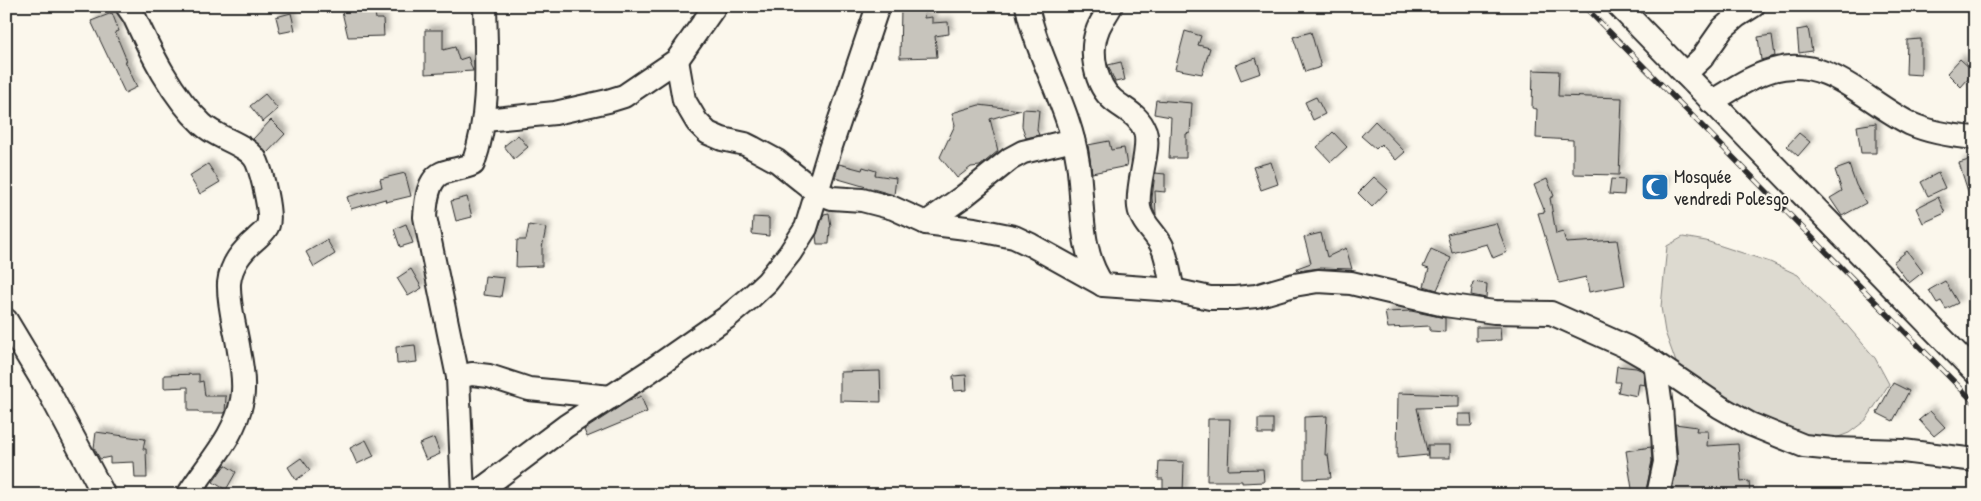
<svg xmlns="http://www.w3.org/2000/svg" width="1981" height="501" font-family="'Patrick Hand',sans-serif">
	<defs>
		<filter id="shadow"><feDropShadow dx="4.5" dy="-4.5" stdDeviation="2.5" flood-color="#0004"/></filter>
	</defs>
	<rect width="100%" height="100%" fill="#fbf7ec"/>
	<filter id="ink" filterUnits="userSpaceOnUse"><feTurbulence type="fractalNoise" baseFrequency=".02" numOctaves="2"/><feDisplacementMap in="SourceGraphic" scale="10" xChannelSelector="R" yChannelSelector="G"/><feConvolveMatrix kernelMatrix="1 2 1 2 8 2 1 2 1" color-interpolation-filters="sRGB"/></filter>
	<g filter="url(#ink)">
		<path fill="#dddad0" stroke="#84827e" d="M1683 237 1706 241 1770 262 1798 275 1818 298 1845 323 1875 358 1889 384 1866 420 1849 433 1833 439 1809 435 1720 399 1677 365 1665 332 1661 307 1667 246Z"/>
		<g fill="#c7c4bc" stroke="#2b2b2b" filter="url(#shadow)">
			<path d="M374 7 376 19H383L384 36 348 37 342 12Z"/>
			<path d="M901 7 925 8 924 18 932 17V23L948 22 949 34 935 36 937 57 900 58Z"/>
			<path d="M112 13 119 31 115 32 127 61H125L137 87 125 93 91 21Z"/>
			<path d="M291 13 295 30 280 33 276 17Z"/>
			<path d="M1808 28 1812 51 1799 53 1797 30Z"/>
			<path d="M425 30H443V50L455 47 459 60 468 57 473 71 425 74Z"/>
			<path d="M1185 31 1201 36 1198 45 1210 48 1202 74 1175 69Z"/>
			<path d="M1311 32 1321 67 1305 72 1293 37Z"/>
			<path d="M1772 35 1775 56 1761 60 1758 37Z"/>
			<path d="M1921 39V75L1906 74 1907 40Z"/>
			<path d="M1256 58 1261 73 1241 80 1235 65Z"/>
			<path d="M1960 59 1974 72 1961 87 1947 73Z"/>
			<path d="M1121 62 1125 80 1115 82 1108 65Z"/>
			<path d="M1533 70 1559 71 1558 96 1622 98 1619 175 1573 174V140L1536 138 1537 109 1532 108Z"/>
			<path d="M265 94 278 109 263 122 250 106Z"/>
			<path d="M1316 97 1325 114 1313 120 1305 102Z"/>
			<path d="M1156 100 1192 103 1190 133 1186 134V158H1169L1171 117 1154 114Z"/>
			<path d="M979 105 1021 110 990 119 998 151 980 166 971 167 957 178 940 157 955 125 952 113Z"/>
			<path d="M1023 109 1039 110 1037 130 1039 135 1026 138 1022 126Z"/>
			<path d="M271 120 285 134 267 153 253 139Z"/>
			<path d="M1375 121 1405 152 1396 160 1381 144 1376 149 1361 136Z"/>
			<path d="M1876 123V153H1861L1857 126Z"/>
			<path d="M1333 132 1347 147 1331 162 1317 147Z"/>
			<path d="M1799 133 1810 142 1798 156 1787 146Z"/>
			<path d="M518 135 528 147 514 159 504 146Z"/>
			<path d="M1109 141 1111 150 1124 148 1127 166 1092 173 1088 145Z"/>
			<path d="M1975 158V204H1972L1959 163Z"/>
			<path d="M1271 162 1278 184 1261 190 1253 167Z"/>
			<path d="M208 164 220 182 200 194 189 176Z"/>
			<path d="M839 164 862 170 863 167 876 171 875 175 896 178 894 195 835 178Z"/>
			<path d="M1849 165 1856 185 1866 203 1842 216 1830 198 1842 191 1835 170Z"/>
			<path d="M405 173 411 196 386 202 385 199 351 209 347 197 382 187 380 179Z"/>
			<path d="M1155 173 1165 174V192L1155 191 1156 215 1153 209 1152 198Z"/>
			<path d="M1938 173 1945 188 1928 196 1921 182Z"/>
			<path d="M1374 177 1388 190 1372 207 1358 193Z"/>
			<path d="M1547 179 1554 196 1550 198 1556 234 1563 232 1566 243 1617 240 1625 285 1589 292 1586 277 1559 283 1538 213 1545 212 1534 185Z"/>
			<path d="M1611 179 1625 180 1624 195 1609 194Z"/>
			<path d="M1648 179 1665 181 1663 195 1646 193Z"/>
			<path d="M467 197 472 217 456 221 451 201Z"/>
			<path d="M1938 197 1945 213 1923 223 1916 208Z"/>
			<path d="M829 213 831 227H830L829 244H817L816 236 824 214Z"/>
			<path d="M753 217 769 218V236L752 234Z"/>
			<path d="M1496 223 1507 252 1493 258 1487 244 1452 253 1447 234Z"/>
			<path d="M406 224 413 243 400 247 394 229Z"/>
			<path d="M529 225 546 228 542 248V266L516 267 517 240H526Z"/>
			<path d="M1321 233 1327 257 1346 248 1352 269 1319 268 1298 271 1297 268 1311 263 1304 237Z"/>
			<path d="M327 240 335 254 314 267 306 252Z"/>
			<path d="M1431 249 1451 258 1437 290 1424 286 1429 269 1423 267Z"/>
			<path d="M1907 251 1923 272 1909 283 1893 262Z"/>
			<path d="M411 269 422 288 408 296 397 278Z"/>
			<path d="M485 276 504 278 501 297 483 295Z"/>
			<path d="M1945 281 1958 303 1946 309 1941 301 1937 303 1929 290Z"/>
			<path d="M1473 282 1487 284 1486 298 1471 295Z"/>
			<path d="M1411 311 1445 318V332L1430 331V326L1388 328 1385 312Z"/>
			<path d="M1476 327H1500L1501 340 1476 341Z"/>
			<path d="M415 345 417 362 397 364 396 347Z"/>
			<path d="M1617 366 1636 368 1643 371 1645 385 1639 384 1637 396 1618 392 1620 382H1615Z"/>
			<path d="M880 371 881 402 840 401V372Z"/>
			<path d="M199 374V382L203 381 205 396H226L225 413H199L198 411H188V387L164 388V375Z"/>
			<path d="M966 375 967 390 954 391 953 376Z"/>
			<path d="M1893 383 1909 391 1893 421 1877 413Z"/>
			<path d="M1398 393 1459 395V407L1417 408 1428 455 1397 458Z"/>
			<path d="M641 396 647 412 587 437 584 430 627 402Z"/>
			<path d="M1930 411 1945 427 1934 436 1919 420Z"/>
			<path d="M1458 414H1471L1472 426H1458Z"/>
			<path d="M1327 416 1325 455H1328L1331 478 1304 479V417Z"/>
			<path d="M1208 419H1230L1228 470 1263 469 1264 482 1242 483V481H1207Z"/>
			<rect x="1258" y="419" width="15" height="15"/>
			<path d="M1675 424 1697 427 1696 431H1708L1707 446 1738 444 1741 482 1749 481 1750 495H1671L1678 461Z"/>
			<path d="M96 432 145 439 143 449H146L147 478H135L134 462 110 463V457L100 459 94 448Z"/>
			<path d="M434 438 440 454 426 460 419 444Z"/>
			<path d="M366 440 374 456 357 464 350 448Z"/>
			<rect x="1428" y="445" width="22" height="13"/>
			<path d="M1651 447 1652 461 1645 495H1633L1626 451Z"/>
			<path d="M301 458 310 470 296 480 288 467Z"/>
			<path d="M1159 461 1184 462 1183 493 1163 492V479H1158Z"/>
			<path d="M225 465 236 472 226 490 213 482Z"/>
		</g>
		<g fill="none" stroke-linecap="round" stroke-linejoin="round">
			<defs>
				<g id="minor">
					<path d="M127 6 134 16C151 53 172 96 202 124 217 139 249 144 257 162 262 174 272 214 268 225 266 231 260 235 256 239 242 251 231 264 229 283 228 306 236 329 239 351 242 366 245 385 242 400 235 437 207 464 188 495"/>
					<path d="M1027 6C1038 60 1070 108 1078 163 1084 203 1078 250 1103 285"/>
					<path d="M1111 6C1107 14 1101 21 1098 29 1089 51 1095 85 1113 100 1125 110 1139 115 1145 131 1151 150 1136 183 1139 207 1141 223 1155 232 1162 246 1168 259 1169 275 1173 290"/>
					<path d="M1619 6 1975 372"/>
					<path d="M677 60 684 100 697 122 708 133 722 139 745 144 753 148 777 161 816 192 832 198 862 200 893 208 926 223 974 229 1014 237 1031 245 1103 285 1173 290 1210 298H1235L1256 296 1294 285 1318 281 1351 283 1445 305 1494 312 1551 313 1627 347 1655 363 1720 407 1750 424 1804 446 1834 449 1903 451 1975 460"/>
					<path d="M1685 74 1702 58 1723 28 1737 16 1753 6"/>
					<path d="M1711 102C1730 91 1751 76 1773 70 1827 54 1867 103 1911 124 1931 133 1953 136 1975 138"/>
					<path d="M485 120 555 113 608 101 624 96 677 60 715 6"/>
					<path d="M926 223 964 196 1010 159 1023 152 1073 140"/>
					<path d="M6 320 48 390 104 495"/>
					<path d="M1655 363 1661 407 1665 462 1658 495"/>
					<path d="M458 377 472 374 489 376 529 389 611 397"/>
					<path d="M463 495 458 377 425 217C426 203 427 180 442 173 452 169 463 169 473 164 491 114 486 58 485 6"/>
					<path d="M474 495 566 426 650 371 726 318 751 297 767 282 790 253 806 228 830 149 878 6"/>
				</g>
			</defs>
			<use href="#minor" stroke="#2b2b2b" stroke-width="26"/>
			<use href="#minor" stroke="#fbf7ec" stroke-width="22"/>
			<defs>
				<path id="rail" d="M1584 6 1975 403"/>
			</defs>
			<use href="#rail" stroke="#2b2b2b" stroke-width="5.5"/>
			<use href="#rail" stroke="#fbf7ec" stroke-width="4" stroke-dasharray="11" stroke-linecap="butt"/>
		</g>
	</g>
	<defs>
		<symbol id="mosque-square" viewBox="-11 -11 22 22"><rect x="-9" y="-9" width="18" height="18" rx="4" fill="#1f6fb2" stroke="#fbf7ec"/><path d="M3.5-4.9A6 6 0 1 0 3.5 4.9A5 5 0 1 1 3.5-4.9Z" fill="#fff"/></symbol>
	</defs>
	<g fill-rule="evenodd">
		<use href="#mosque-square" x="1639" y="171" width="32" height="32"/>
	</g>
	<g text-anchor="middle" stroke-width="4" stroke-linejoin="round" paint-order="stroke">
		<g font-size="19" fill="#2b2b2b" stroke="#fbf7ec" text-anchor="start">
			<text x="1674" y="183">Mosquée<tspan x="1674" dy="22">vendredi Polesgo</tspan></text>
		</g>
	</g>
	<rect width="1981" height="501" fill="none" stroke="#fbf7ec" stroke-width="25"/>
	<rect x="12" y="12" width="1956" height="476" fill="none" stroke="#2b2b2b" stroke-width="2" filter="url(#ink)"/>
</svg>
